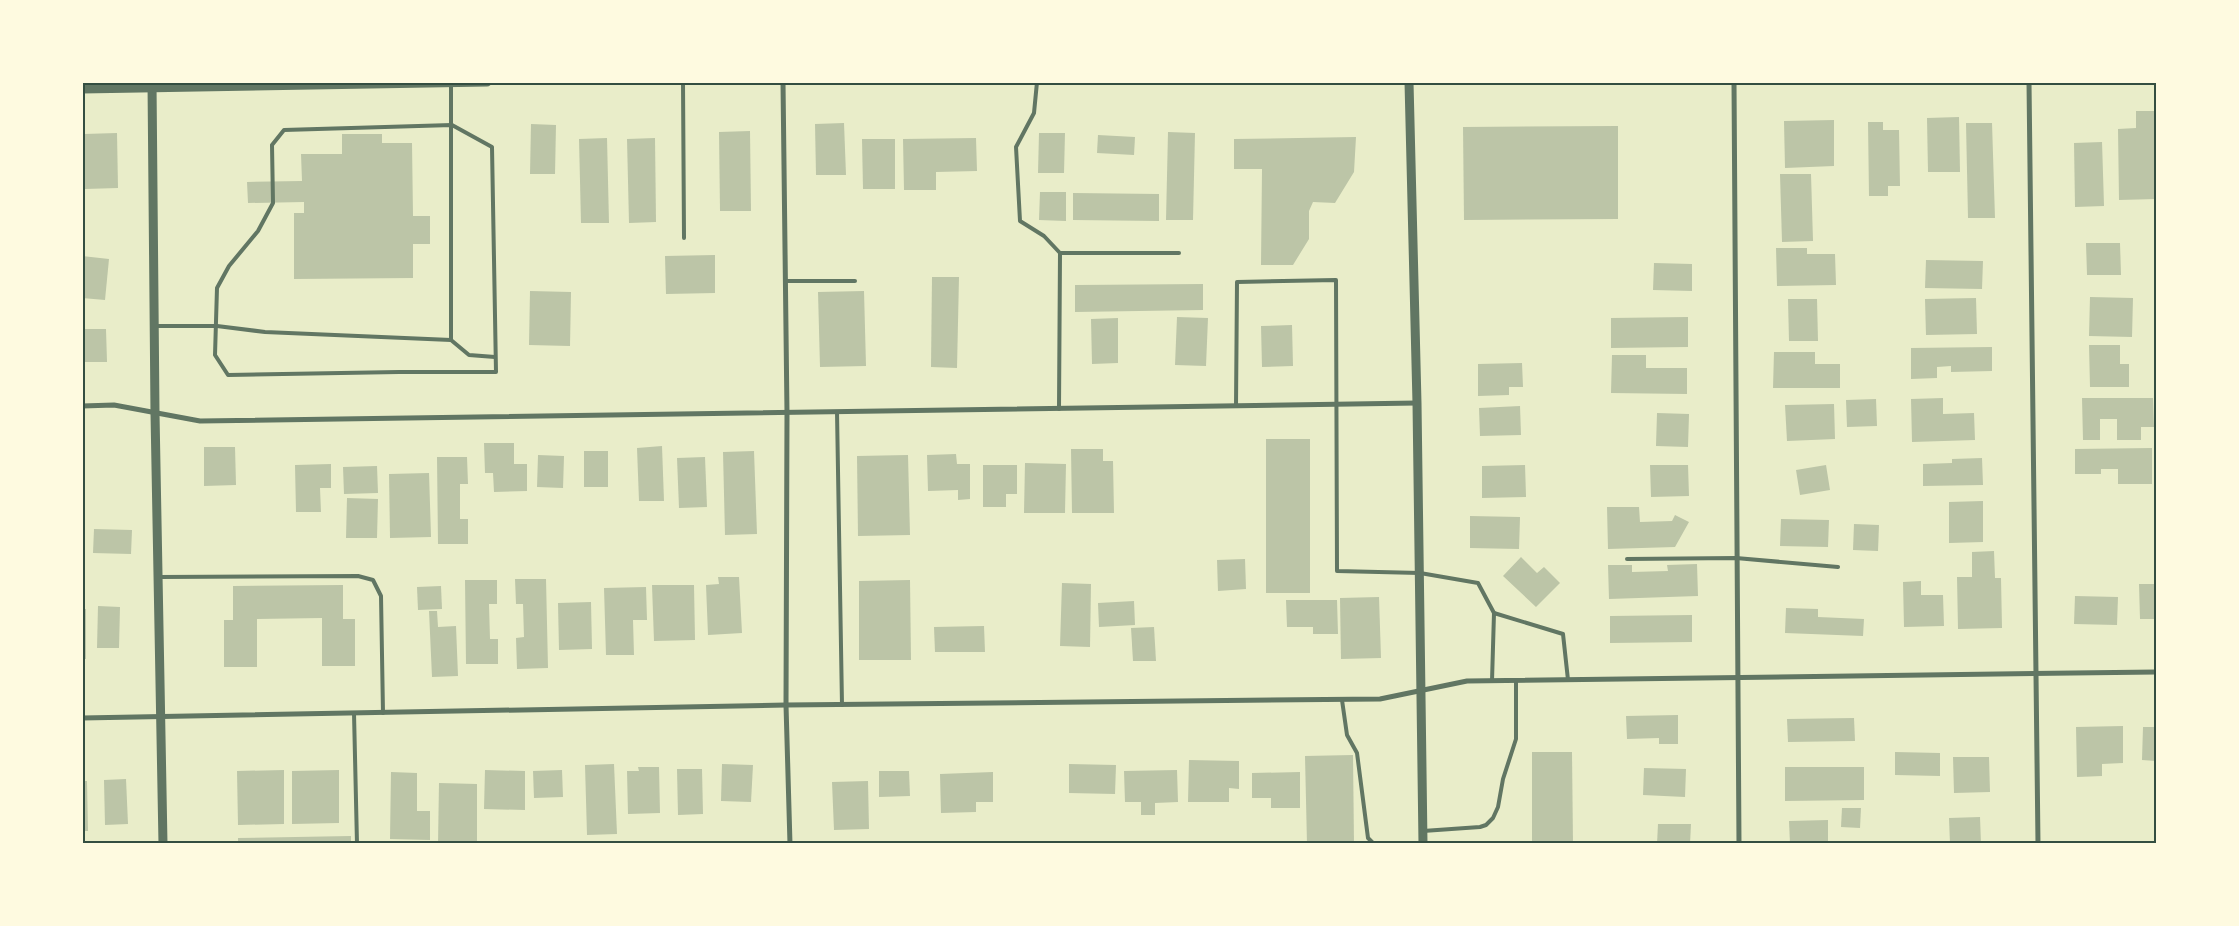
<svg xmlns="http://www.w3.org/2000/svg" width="2239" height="926" font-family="'DejaVu Sans',sans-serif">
	<rect width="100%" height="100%" fill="#e9edc9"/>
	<g fill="#bcc5a7">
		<path d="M2136 111H2156V199L2119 200 2118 129 2136 128Z"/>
		<path d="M1959 117 1960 172H1928L1927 118Z"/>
		<path d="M1834 120V166L1785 168 1784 121Z"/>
		<path d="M1868 122H1883V130H1899L1900 186H1888V196H1869Z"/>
		<path d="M844 123 846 175H816L815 124Z"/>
		<path d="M1966 123H1992L1995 218H1968Z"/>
		<path d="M531 124 556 125 555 174H530Z"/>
		<path d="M1618 126V219L1464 220 1463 127Z"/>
		<path d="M750 131 751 211H720L719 132Z"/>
		<path d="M1168 132 1195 133 1193 220H1166Z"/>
		<path d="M117 133 118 188 85 189 84 134Z"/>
		<path d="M1039 133H1065L1064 173H1038Z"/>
		<path d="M342 134H382V143H412L413 216H430V244H413V278L294 279V213H304V202L248 203 247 182 302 181 301 154H342Z"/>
		<path d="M1098 135 1135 137 1134 155 1097 153Z"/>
		<path d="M1356 137 1354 172 1335 203 1313 202 1309 211V239L1293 265H1261L1262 169H1234V139Z"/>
		<path d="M607 138 609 223H581L579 139Z"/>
		<path d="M655 138 656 222 629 223 627 139Z"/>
		<path d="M976 138 977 171 936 172V190H904L903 139Z"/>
		<path d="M862 139H895V189H863Z"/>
		<path d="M2102 142 2104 206 2075 207 2074 143Z"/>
		<path d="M1780 174H1811L1813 241 1782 242Z"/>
		<path d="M1040 192H1066V221L1039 220Z"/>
		<path d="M1073 193 1159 194V221L1073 220Z"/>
		<path d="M2086 243H2120L2121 275H2087Z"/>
		<path d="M1776 248H1807V254H1835L1836 285 1777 286Z"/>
		<path d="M715 255V293L666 294 665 256Z"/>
		<path d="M82 256 109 259 105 300 82 298Z"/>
		<path d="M1926 260 1983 261 1982 289 1925 288Z"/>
		<path d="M1654 263 1692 264V291L1653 290Z"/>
		<path d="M932 277H959L957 368 931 367Z"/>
		<path d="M1203 284V310L1075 312V285Z"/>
		<path d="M530 291 571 292 570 346 529 345Z"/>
		<path d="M864 291 866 366 820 367 818 292Z"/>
		<path d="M2090 297 2133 298 2132 337 2089 336Z"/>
		<path d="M1976 298 1977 334 1926 335 1925 299Z"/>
		<path d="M1788 299H1817L1818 341H1789Z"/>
		<path d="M1177 317 1208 318 1206 366 1175 365Z"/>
		<path d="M1688 317V347L1611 348V318Z"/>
		<path d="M1118 318V363L1092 364 1091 319Z"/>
		<path d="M1292 325 1293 366 1262 367 1261 326Z"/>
		<path d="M82 329H106L107 362H82Z"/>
		<path d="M2089 345H2120V364H2129V387H2090Z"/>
		<path d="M1992 347V371L1951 372V366L1937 367V378L1911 379V348Z"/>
		<path d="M1774 352H1815V364H1840V388H1773Z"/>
		<path d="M1612 355H1646V368H1687V394L1611 393Z"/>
		<path d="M1522 363 1523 387H1509V395L1478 396V364Z"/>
		<path d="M1943 398V414L1974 413 1975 440 1912 442 1911 399Z"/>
		<path d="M2082 398H2153L2154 427H2141V440H2117V419H2100V440H2083Z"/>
		<path d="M1876 399 1877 426 1847 427 1846 400Z"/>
		<path d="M1834 404 1835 439 1787 441 1785 405Z"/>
		<path d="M1520 406 1521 435 1480 436 1479 408Z"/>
		<path d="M1657 413 1689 414 1688 447 1656 446Z"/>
		<rect x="1266" y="439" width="44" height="154"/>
		<path d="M484 443H514V464H527V491L494 492 493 473H485Z"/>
		<path d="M662 446 664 501H639L637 448Z"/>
		<path d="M204 447H235L236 485 204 486Z"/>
		<path d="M2152 448V484H2118V469H2101V474H2075V449Z"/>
		<path d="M1071 449H1103V461H1113L1114 513H1072Z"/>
		<rect x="584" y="451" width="24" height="36"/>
		<path d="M754 451 757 534 725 535 723 452Z"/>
		<path d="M956 454 957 464H970V499L958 500V490L928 491 927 455Z"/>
		<path d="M538 455 564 456 563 488 537 487Z"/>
		<path d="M908 455 910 535 858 536 857 456Z"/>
		<path d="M437 457H467L468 484H460V519H468V544H438Z"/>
		<path d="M705 457 707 507 679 508 677 458Z"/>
		<path d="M1982 458 1983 485 1923 486V464L1952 463V459Z"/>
		<path d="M1025 463 1066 464 1065 513H1024Z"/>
		<path d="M331 464V488H320L321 512H296L295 465Z"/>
		<path d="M983 465H1017V494H1006V507H983Z"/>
		<path d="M1525 465 1526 497 1482 498V466Z"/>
		<path d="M1650 465H1688L1689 496 1651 497Z"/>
		<path d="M1826 465 1830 490 1800 495 1796 470Z"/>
		<path d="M377 466 378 493 344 494 343 467Z"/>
		<path d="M429 473 431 537 390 538 389 474Z"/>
		<path d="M347 498 378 499 377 538H346Z"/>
		<path d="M1983 501V542L1949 543V502Z"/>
		<path d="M1607 507H1639L1640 522 1672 521 1675 515 1689 522 1675 547 1608 549Z"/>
		<path d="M1470 516 1520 517 1519 549 1470 548Z"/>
		<path d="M1781 519 1829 520 1828 547 1780 546Z"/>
		<path d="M1854 524 1879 525 1878 551 1853 550Z"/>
		<path d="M94 529 132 530 131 554 93 553Z"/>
		<path d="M1994 551 1995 578H2001L2002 628 1958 629 1957 577H1972V552Z"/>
		<path d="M1521 557 1537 573 1544 567 1560 583 1536 607 1503 576Z"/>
		<path d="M1245 559 1246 589 1218 591 1217 560Z"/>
		<path d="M1697 564 1698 596 1609 599 1608 565H1632V572L1668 571 1667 565Z"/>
		<path d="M718 577H739L742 633 708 635 706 585 719 584Z"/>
		<path d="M515 579H546L548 668 517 669 516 638 524 637 523 604H516Z"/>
		<path d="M465 580H497V604H489L490 639H498V664H466Z"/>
		<path d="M910 580 911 660H859V581Z"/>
		<path d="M1921 581V595H1943L1944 626 1904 627 1903 582Z"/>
		<path d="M1062 583 1091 584 1090 647 1060 646Z"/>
		<path d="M2139 584H2156V619H2140Z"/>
		<path d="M343 585V619H355V666H322V618L257 619V667H224V620H233V586Z"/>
		<path d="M652 585H694L695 640 654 641Z"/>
		<path d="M441 586 442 609 418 610 417 587Z"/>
		<path d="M646 587 647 620H633L634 655H606L604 588Z"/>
		<path d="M2075 596 2118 597 2117 625 2074 624Z"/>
		<path d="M1379 597 1381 658 1341 659 1340 598Z"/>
		<path d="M1286 600H1337L1338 634H1313V627H1287Z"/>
		<path d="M1134 601 1135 625 1099 627 1098 603Z"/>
		<path d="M591 602 592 649 559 650 558 603Z"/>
		<path d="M98 606 120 607 119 648H97Z"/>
		<path d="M1786 608 1818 609V617L1864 619 1863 636 1785 633Z"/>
		<rect x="82" y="609" width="4" height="50"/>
		<path d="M429 611H437L438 627 456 626 458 676 432 677Z"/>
		<path d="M1692 615V642L1610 643V616Z"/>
		<path d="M984 626 985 652H935L934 627Z"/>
		<path d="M1154 627 1156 661H1133L1131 628Z"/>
		<path d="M1678 715V744H1659V738L1627 739 1626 716Z"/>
		<path d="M1854 718 1855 741 1788 742 1787 719Z"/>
		<path d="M2123 726V763L2102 764V776L2077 777 2076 727Z"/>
		<path d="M2143 727H2156V761L2142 760Z"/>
		<path d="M1532 752H1572L1573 844H1532Z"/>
		<path d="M1895 752 1940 753V776L1895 775Z"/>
		<path d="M1353 755 1354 844H1307L1305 756Z"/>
		<path d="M1953 757H1989L1990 792 1954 793Z"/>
		<path d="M1189 760 1239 761V789L1229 788V802H1188Z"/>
		<path d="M614 764 617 834 587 835 585 765Z"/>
		<path d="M722 764 753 765 751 802 721 801Z"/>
		<path d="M1069 764 1116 765 1115 794 1069 793Z"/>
		<path d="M638 767H659L660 813 628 814 627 771H639Z"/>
		<path d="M1785 767H1864V800L1785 801Z"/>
		<path d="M1644 768 1686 769 1685 797 1643 795Z"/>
		<path d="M677 769H702L703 814 678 815Z"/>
		<path d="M284 770V824L238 825 237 771Z"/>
		<path d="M339 770V823L292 824V771Z"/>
		<path d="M485 770 525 771V810L484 809Z"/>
		<path d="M562 770 563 797 534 798 533 771Z"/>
		<path d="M1177 770 1178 802 1155 803V815H1141V802H1125L1124 771Z"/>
		<path d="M879 771H909L910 796 879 797Z"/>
		<path d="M391 772 417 773V811H430V840L390 839Z"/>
		<path d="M993 772V802H976V812L941 813 940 774Z"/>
		<path d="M1300 772V808H1271V798H1252V773Z"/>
		<path d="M126 779 128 824 105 825 104 780Z"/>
		<path d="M82 781H87L88 831H82Z"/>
		<path d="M868 781 869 829 834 830 832 782Z"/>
		<path d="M439 783 477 784V844H438Z"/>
		<path d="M1842 808H1861L1860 828 1841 827Z"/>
		<path d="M1980 817 1981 844H1950L1949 818Z"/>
		<path d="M1828 820V844H1790L1789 821Z"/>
		<path d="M1658 824H1691L1690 844H1657Z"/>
		<path d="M351 836V844H238V838Z"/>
	</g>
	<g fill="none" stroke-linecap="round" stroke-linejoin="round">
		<g stroke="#617663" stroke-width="4">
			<path d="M683 82 684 238"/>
			<path d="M1037 82 1034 113 1016 147 1020 221 1044 236 1060 253 1059 409"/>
			<path d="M452 125 492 147 496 372H399L228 375 215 355 217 288 229 266 258 231 273 203 272 145 284 130Z"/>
			<path d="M1060 253H1179"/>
			<path d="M786 281H855"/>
			<path d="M156 326H217L265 332 451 340 469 355 495 357"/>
			<path d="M451 340V83"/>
			<path d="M1236 406 1237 282 1336 280 1337 571 1420 573 1478 583 1494 613"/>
			<path d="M837 412 842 705"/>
			<path d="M1627 559 1736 558 1838 567"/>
			<path d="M159 577 358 576 373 580 381 596 383 713"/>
			<path d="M1492 681 1494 613 1563 634 1568 680"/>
			<path d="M1342 700 1347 735 1357 753 1368 838 1374 844"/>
			<path d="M354 713 357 844"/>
			<path d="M1423 831 1480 827 1486 825 1493 818 1498 807 1503 779 1516 739V680"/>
		</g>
		<g stroke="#617663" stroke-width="5">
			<path d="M783 82 787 413 786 705 790 844"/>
			<path d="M1734 82 1739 844"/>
			<path d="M2029 82 2038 844"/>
			<path d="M82 406 114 405 200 421 1417 403"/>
			<path d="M82 718 786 705 1380 699 1467 681 2156 672"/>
		</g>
		<g stroke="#617663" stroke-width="9">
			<path d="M152 82 155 413 163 844"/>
			<path d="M1409 82 1417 403 1423 844"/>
			<path d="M82 89 487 82"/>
		</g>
	</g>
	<rect width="2239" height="926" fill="none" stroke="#fefae0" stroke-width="168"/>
	<rect x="84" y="84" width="2071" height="758" fill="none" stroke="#344e41" stroke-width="2"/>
</svg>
